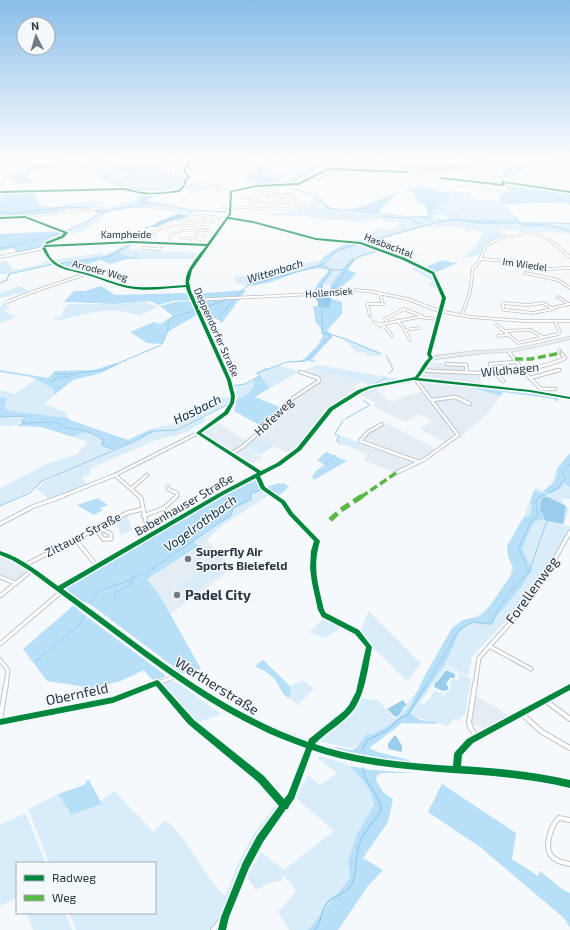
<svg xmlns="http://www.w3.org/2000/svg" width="570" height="930" font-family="'Exo 2',sans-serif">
	<rect width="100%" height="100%" fill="#f6f9fb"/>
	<g fill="#e4edf4">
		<path d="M430 363H444L445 365 464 366 465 367V372L479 373 483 386 427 381 469 387 501 396 488 413 461 437 449 444 420 429 432 421 418 414 405 422 373 406 376 403 359 394 376 388 385 398 393 402 406 396 424 391 416 381 422 377Z"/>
		<path d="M310 368 361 382 353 387 359 389 324 412 290 454 255 437 291 400 323 381 299 372Z"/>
		<path d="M384 422 436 449 423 459 395 473 363 460 368 455 357 450 362 444 358 442 368 431Z"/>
		<path d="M218 423 247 441 242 445 263 458 251 464 203 433Z"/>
		<path d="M207 540 233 569 170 614 160 596 147 579 195 546Z"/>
		<path d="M0 556 17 564 28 571 16 581 0 576Z"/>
		<path d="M475 695 510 716 487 729 473 725 471 721Z"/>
	</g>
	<g fill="#d9ecf9" fill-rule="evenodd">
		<path d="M55 157H79L77 159 91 160 101 157H118L151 160 143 162 128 159 97 162 113 169 155 173 161 167 167 164V159L165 157 176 158 178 162 170 170 171 175 183 174 184 177H188L184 181V187L180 191 187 184 218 187 225 191 217 192 213 189 216 188 212 187 198 189 203 193 190 194V190L182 191 183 194H180L178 191C165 193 146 190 138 201L144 203H163L190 211 183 213H188L192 211 206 213 196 212 192 215 178 214 177 212 142 207 141 205H153L136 204 140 206C132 208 124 208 116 207L117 209 103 212 101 219 82 232 67 234 65 231 73 229 101 212 94 210 91 207 61 209 63 207 61 204 101 201 103 204 93 206 95 207 104 208 122 205 121 203 134 201 140 194 147 193 123 183 108 180V179L99 176V174L82 161 83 165H56L22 170 30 166 71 159Z"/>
		<path d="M241 157H251L259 169 242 170Z"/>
		<path d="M206 159 205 170 185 171 191 160Z"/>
		<path d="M270 170 288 172 281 178 260 176Z"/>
		<path d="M452 191 472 193 469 195 473 198 474 200 500 201C504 209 510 213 516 220L459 219V215L436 206 447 202Z"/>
		<path d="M320 201 328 208 337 210 335 215 343 218 336 215 338 211 374 214 381 219 363 220 370 224C354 218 314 222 305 215L303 216H271L268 214 298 211 297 209 302 208 299 206H311L309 203Z"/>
		<path d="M436 209 457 215V219L449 220H453L452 222 460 221 482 224 515 223 519 231 504 230 496 231 507 235 505 238 489 242 482 254 475 255V257H463L466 256C472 250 481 242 482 233L485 232 472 230 469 232C458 222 439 227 426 228L437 225 435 224 376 240 374 249 359 242 381 227 386 230 397 228 399 222H385L379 217C391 216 406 218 416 222L414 219 435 220 431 219 434 217 448 219 447 217 436 214Z"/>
		<path d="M517 224C535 228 551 224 570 224V234C553 230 537 234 520 232Z"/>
		<path d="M360 243 377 251 385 247 419 253 412 257 400 253 394 256 379 251 349 261 330 285 323 286 332 272 331 270 322 265C330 253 346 248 360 243Z"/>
		<path d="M131 246 130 250 199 253 195 259H143L120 254 121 251Z"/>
		<path d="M102 253 104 256 60 264H56L51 260Z"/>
		<path d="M6 260 14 270 38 265 48 260 54 264 9 274H0V262Z"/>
		<path d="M321 260 318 265 314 267 254 283 246 285 235 283 234 277 268 275 299 265Z"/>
		<path d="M416 266 433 274 441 293 433 287 428 286 433 281 411 269Z"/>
		<path d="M19 286 29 291C24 293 21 293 16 294 11 294 6 298 0 298V293Z"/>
		<path d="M145 302 158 307 139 316C112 304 85 314 58 321L54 317H62L64 308 68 304H117Z"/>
		<path d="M4 304 10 307 4 311 16 317 0 324V306Z"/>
		<path d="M333 336 355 342 385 355 375 356 366 355 365 352 354 353 356 351 344 340Z"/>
		<path d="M278 365 299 372 270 388 256 373 265 368H273Z"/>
		<path d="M318 365 406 380 370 386 362 382 310 368Z"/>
		<path d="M36 379 54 389V395L44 404 65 412 68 418 10 411 4 408 7 400 0 397V390L15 394Z"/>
		<path d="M254 379C255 391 247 395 237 399L235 385H244Z"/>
		<path d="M222 397H230L229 404 201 417 207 420 185 433 156 440 89 469 91 474 82 478 88 485 48 499 37 489 44 482 58 474 48 477 30 492 0 506V488L46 464 77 454 88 442 73 437C83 429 94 432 103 440L102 445 113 450 138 440 153 431 151 429 172 424 193 408 212 402Z"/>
		<path d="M15 416 24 417C17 428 13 426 0 426V417Z"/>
		<path d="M339 435 363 444 357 450 335 441Z"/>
		<path d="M255 437 274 446 260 455 245 447Z"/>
		<path d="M570 453V499L562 498V502L569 509 564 525 570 526V529L559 551 520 608H518L472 657 468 676 447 665 446 666 471 679 465 714 458 721 454 719 447 726C436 721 423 721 413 715L369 748 357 745 351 748 318 741 323 733 354 706 359 697 379 701 394 719 423 684 455 630 477 616 499 598 509 583 513 559 529 515 523 518 535 488 545 491 549 490 557 469ZM446 668 459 674 458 680 452 679 450 682V690L444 693V696L442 695 443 693 440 692 439 693 434 690 430 699H428L424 705 420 702Z"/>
		<path d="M263 490 269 495 219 528 207 540 198 546 193 542 219 523 234 514V508L253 498 252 493Z"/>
		<path d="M127 514 132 530 121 535 115 520Z"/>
		<path d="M219 560 230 567 189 595 179 587Z"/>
		<path d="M369 611 414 657V658L421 663 407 681 370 645 360 631Z"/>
		<path d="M325 618 342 627 325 638 309 632Z"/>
		<path d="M303 680 314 689 298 705 288 698 291 694 290 686Z"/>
		<path d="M171 681 176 682 221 714 196 723 161 684Z"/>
		<path d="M320 756C329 759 341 761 350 766 363 774 371 790 374 805L357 834 348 861 350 878 308 930H289L278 912 296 891 284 875 281 881 269 883 256 890 247 877 261 852 284 870 334 831 296 798 308 775 320 785 337 773 318 759Z"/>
		<path d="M115 791 153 832 165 820C191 841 201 873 225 896L237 866 252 836 279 801 281 804 256 839 223 912 210 930H76L69 913H155V863H49L28 809 58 794 71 815 102 804 101 800Z"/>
		<path d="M23 814H26L46 863H17V898L0 906V825Z"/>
		<path d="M27 913H65L72 930H33Z"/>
	</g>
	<g fill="#b7dff8">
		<path d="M251 157H257L261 163C268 162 272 159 278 157L275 160H284L274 164 269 162 261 164 265 168 273 167 272 170 261 174V176L281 178 275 185H264L248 179 250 175 256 171 246 170 259 169Z"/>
		<path d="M487 157H557L551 159 532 161 517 174 504 178V180L493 178 501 175V173L513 166H516L517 163C513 162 510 159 504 159L450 170 452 171H412L413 167 409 170 400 165 415 160C418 161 421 162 424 163 430 165 437 161 443 161 449 161 460 165 465 163L463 162 491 159Z"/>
		<path d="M113 158 147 161 148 167 166 165 160 168 156 173C133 171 116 173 95 160H107Z"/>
		<path d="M320 163H321L313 171 296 180 304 182 300 184H278L279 182C294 184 294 174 304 169 309 167 314 165 320 163Z"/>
		<path d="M56 165H83L88 167 89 171 99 174V176L108 179V180L123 183 147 194 131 189H121L111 182 93 175 85 168 80 166H54L39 169 32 170 26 177 34 182 19 184 21 183 14 182 12 176 22 170Z"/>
		<path d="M514 184 570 192V205L563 202 503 204C507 211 515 214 520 222L570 223V224H550L536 226 508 222 482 224 449 220 448 218 457 219V215L437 209 435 212 438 215 431 214 434 217 431 219 433 220 426 221 423 219 335 210 328 208 314 194C320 196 325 206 333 208 360 215 376 197 399 192L380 209 379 213 405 216H428L426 206 417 201 413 192 404 190C411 188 417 186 424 187 435 187 435 195 452 191L449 195 450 198 447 202 436 206 460 215 459 219 516 220 510 213 505 210 498 195 511 192 506 186H512Z"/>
		<path d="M32 192 38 201V204H41L42 207H61L60 203 62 209 83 206 92 208H76L61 210 48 214H37L38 215 0 218 1 193Z"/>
		<path d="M149 194H152L153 197 148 199 147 201 159 203 144 204 159 205 143 204 141 206 156 208 155 209C143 207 110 206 102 216H101L103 212 97 213 93 211 96 210 103 212 117 209 116 207C123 207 130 207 138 207L140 205 135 204 144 203 138 201 143 196Z"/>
		<path d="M62 231 64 234 47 241 43 248 18 253 13 248 0 251V234Z"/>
		<path d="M133 242H136L121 251 120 254 143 259H126L110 264 100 260 86 265 96 269C83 275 68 272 56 264L104 256Z"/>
		<path d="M347 243H360C345 248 329 253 322 265L331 270 332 272 323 284 322 293H314C315 285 323 277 328 272V270C304 262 274 288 246 285L318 265C324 254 336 249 347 243Z"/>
		<path d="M353 258H356L348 270 356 273C351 281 343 283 339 291L331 292 330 285 349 261Z"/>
		<path d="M443 260 454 263 460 262 434 273 423 268Z"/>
		<path d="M101 286 115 295 187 293 190 300 173 301 159 305 149 301 115 304 64 302 74 291H85Z"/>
		<path d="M246 290 222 323 217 319 201 313 193 294Z"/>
		<path d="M332 299 342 302V314L327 330 333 336 312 359 317 363 306 360 301 362H294L304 359 318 345 323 336 321 328 316 323 313 306 329 308Z"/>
		<path d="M190 301 197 315 167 332 162 344 147 343 130 332 154 322 160 324 173 316 160 306 175 302Z"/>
		<path d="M116 363 119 364 101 373 73 380 54 395V389L31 377 0 372V370L48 378 55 371 94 370Z"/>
		<path d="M260 376 270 388 255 397 280 407 263 427 234 411 237 399C247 395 255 391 254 379Z"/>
		<path d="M469 387 560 397 557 402 554 399 503 392 501 396Z"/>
		<path d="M0 397 7 399 4 408 10 411 68 418 70 420 128 440 151 429 153 431 138 440 113 450 101 445 103 440C94 432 83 430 73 437L41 427 17 426 21 423 24 417H0Z"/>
		<path d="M326 452 347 461 314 480 312 477 316 471 326 466 317 460Z"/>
		<path d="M570 453V487L564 483 559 489 549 494 543 491C552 484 558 481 557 469Z"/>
		<path d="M257 478 263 490 252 493V500L234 508 232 516 219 523 193 542 198 546 147 579 160 596 201 669 182 673 94 607 86 602 83 603 67 592C66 585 73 582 78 579L212 502Z"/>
		<path d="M284 483 289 487 277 497 266 489Z"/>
		<path d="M534 490 547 495 540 500C539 505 539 510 543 513V520L535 521 532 525 522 549 533 571 530 572 522 586 496 617 492 625C486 626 481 623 475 623 466 624 455 634 455 643L444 665 410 713 420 720 437 722V724L402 723 369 748 378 752 409 760 410 762 368 757 335 748V747L352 750 358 746 366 735 373 734 388 726 403 714 411 705 424 677 452 628 463 620 480 616 487 610 513 572V568L508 556 507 546 523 518 530 515 532 505 530 502Z"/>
		<path d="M98 498 108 505 100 508 103 510 94 515 77 505Z"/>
		<path d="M74 605 83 614 165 675V676L154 682 144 670 121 681 92 688 47 681 23 649Z"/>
		<path d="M263 660 290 686 291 694 288 698C281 693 280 686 275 680 270 673 263 670 256 667L257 664Z"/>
		<path d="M350 766 372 770 415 773H382L377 775 376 780 383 792 393 799 388 822 363 858 383 870 367 887 338 930H308L350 878 348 861 357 834 374 805C370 786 363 780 350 766Z"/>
		<path d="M89 780 102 804 71 815 58 794 84 785 86 783V781Z"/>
		<path d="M442 784 516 833 512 859 538 876 540 871 562 889 570 893V928L564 918 480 847 428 812Z"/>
	</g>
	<g fill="#9accec">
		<path d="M177 214 190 216 168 222 157 227H150L158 222Z"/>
		<path d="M320 293H324L332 299 329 308 318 307V302L315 298Z"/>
		<path d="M544 497H548L566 506 563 524 544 520 543 513 540 511C541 504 538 502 544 497Z"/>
		<path d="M446 670 455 674V678H450L446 684 448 686V690L443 691 434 687 436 681 437 682Z"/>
		<path d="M403 700 407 706H404L400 714 395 717 387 709Z"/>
		<path d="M394 736H396L402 746V751L401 752 389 749 388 747V744Z"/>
	</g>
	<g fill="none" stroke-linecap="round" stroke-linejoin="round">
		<g stroke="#9accec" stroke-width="1">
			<path d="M54 157 89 160 100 172 97 174H99V176L143 191"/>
			<path d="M516 158 518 162"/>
			<path d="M32 166 59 162 81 163"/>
			<path d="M423 167 427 169"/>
			<path d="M420 168 438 169 523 157"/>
			<path d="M26 169 56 164H82"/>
			<path d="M32 170 57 165 83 166"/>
			<path d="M120 170 137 172"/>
			<path d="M503 175 516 167 519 163"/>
			<path d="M259 177 260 173"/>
			<path d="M256 178 260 177 275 183"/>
			<path d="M315 181 334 172"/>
			<path d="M288 184 320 163"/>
			<path d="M266 185 251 177 256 172H259L260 169H263L260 164 272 161 276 157"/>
			<path d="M285 185 289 188 311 194"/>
			<path d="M154 193H159"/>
			<path d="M161 194 160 191 168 190 172 185 168 177H171L170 170 178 162 174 157"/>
			<path d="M153 195 144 197 140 200 144 203 139 204 167 205 189 210 228 212"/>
			<path d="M311 195 328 208 338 210 334 215"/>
			<path d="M143 199 161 195"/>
			<path d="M220 208H230"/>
			<path d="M95 210 103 212 140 205"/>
			<path d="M0 212H6L9 215C36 211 67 203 94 210"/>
			<path d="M187 213 192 210"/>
			<path d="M379 216 413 219 414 222 422 224"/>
			<path d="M91 219 100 213"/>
			<path d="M517 223 528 226 548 225 570 231"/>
			<path d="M66 231 90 220"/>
			<path d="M134 241 147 227H150"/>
			<path d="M362 243 442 221 458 220 481 223H515"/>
			<path d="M0 248 11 247 28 240H37L63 232"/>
			<path d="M58 264 111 256 133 243"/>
			<path d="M331 270H344"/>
			<path d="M0 283 7 280 9 274 54 264"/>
			<path d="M332 291 351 262 358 257 377 251 366 246"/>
			<path d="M321 292 322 284 331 272V270L322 265 330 258 329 257 339 250 359 244"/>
			<path d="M235 297 248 285 322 265"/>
			<path d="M200 309 226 300"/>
			<path d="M218 319 234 299"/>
			<path d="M333 335C349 339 364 348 380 353"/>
			<path d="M162 344 168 331V322L171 318 193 311"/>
			<path d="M386 355 393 369 389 374"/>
			<path d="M55 374H74"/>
			<path d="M50 382 60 377H68L77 373 103 370 161 345"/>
			<path d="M377 383 385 378"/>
			<path d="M230 401V386L245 384 260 376 257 373 287 362 306 361 332 335 322 333V308"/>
			<path d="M0 417 23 416 25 417 22 421 23 423 56 422 66 428 87 431 103 440 102 445 112 449"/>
			<path d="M345 419 370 405 363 400"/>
			<path d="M340 444 337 440 339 436 335 434 343 420"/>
			<path d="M317 471 336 455"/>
			<path d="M265 488 280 484"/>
			<path d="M548 493 558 488 566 477 562 473 570 464"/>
			<path d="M0 506 30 493 42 481 133 442 154 431 177 430 229 404"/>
			<path d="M529 572 547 521"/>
			<path d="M146 573 231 515 233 508 251 499V493L262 490"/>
			<path d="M115 597V592L126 588 133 579"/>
			<path d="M89 603 101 590 122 583 141 574"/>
			<path d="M35 662 79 625 86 614"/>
			<path d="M361 678 367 647"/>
			<path d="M426 685 460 629 473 622 491 624C499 606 513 585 529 573L519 548 531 521 538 517 536 501 538 498 546 494"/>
		</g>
		<g stroke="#9accec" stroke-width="1.5">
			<path d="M363 750V747L368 740 387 730 402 717 407 716 427 684"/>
			<path d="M315 930C322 922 320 910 328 902 334 895 347 894 352 884 358 872 354 854 361 840 366 828 377 820 381 809 380 793 363 783 363 768"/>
		</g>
		<defs>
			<g id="minor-far4">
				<path d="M288 157 286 159 313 165"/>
				<path d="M329 157 351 168"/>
				<path d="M445 157 461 161"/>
				<path d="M373 159 394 157"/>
				<path d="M293 161 304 157"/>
				<path d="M321 161 324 159H330"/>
				<path d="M339 162 350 160 343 157"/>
				<path d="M327 163 325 165 342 164"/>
				<path d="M327 163 336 162"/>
				<path d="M477 169 483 171"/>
				<path d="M411 171 443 172 502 165"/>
				<path d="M441 178 504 185"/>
				<path d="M435 181 441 178"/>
				<path d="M436 181 442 182"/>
				<path d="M186 183 223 187 231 192"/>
				<path d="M252 183H256L258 185"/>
				<path d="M457 183 456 185 509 192"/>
				<path d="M0 185 3 184 5 179 22 169 18 164 19 157"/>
				<path d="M276 185 292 169 315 157"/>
				<path d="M247 187V179L249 174"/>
				<path d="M250 187 258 191 285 197 300 207"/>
				<path d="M201 188 212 187"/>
				<path d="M255 189 268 187"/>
				<path d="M0 192 124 189 154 194 180 191 186 183 184 181 189 177 184 171 191 157"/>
				<path d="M231 192 256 186 299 184 328 169 405 172 411 171 412 168 444 161"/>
				<path d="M268 196H280L293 193"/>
				<path d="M242 197H254"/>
				<path d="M250 200H261"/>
				<path d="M277 200 298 198"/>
				<path d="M250 202 279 204 294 203"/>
				<path d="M296 204 304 202"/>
				<path d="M231 207 270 209 300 208"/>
				<path d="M250 208C250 194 266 193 277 191"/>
				<path d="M192 214 253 222 316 239 352 242"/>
				<path d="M0 218 25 217 102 208"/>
				<path d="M25 218 65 232 66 234 48 242"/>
				<path d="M178 221H200"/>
				<path d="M200 222H213"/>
				<path d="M199 227 208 228"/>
				<path d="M198 230 209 231"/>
				<path d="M145 236H155"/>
				<path d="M197 236H204"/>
				<path d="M181 238 194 239"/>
				<path d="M193 241 200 242"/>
				<path d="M127 242H140"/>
				<path d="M141 242C155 224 178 225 199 225"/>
				<path d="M170 242 169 237C176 228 188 231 198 231"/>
				<path d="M192 242C198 234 198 225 204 216"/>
				<path d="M210 242C226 223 232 218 231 192"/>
				<path d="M491 242C511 236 535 227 552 242"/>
			</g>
			<g id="minor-far3">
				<path d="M170 241V244"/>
				<path d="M195 241 200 242"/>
				<path d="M211 241C197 257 186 269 189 291L217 353"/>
				<path d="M341 241 360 243 404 259 433 273 444 298 429 353"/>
				<path d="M551 241 570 257"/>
				<path d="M191 244 193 241"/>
				<path d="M45 246 50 241"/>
				<path d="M45 246 133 242 208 245"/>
				<path d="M44 248 52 261 62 267 124 286 143 288 187 286"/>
				<path d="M143 248 160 249 159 247 164 244"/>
				<path d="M0 257 44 248"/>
				<path d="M481 259 521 262 546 269 570 268"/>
				<path d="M525 273 558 280 570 288"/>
				<path d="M558 297 569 304"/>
				<path d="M193 300 313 294 350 290 368 291 408 299 439 311 471 317 524 321H570"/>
				<path d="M5 303C31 291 58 284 85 274"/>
				<path d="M503 303 528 305 543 303 553 309 533 313 505 310 503 309Z"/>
				<path d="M552 308 570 304"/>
				<path d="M462 315 470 292 473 268 479 262 486 246 495 241"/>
				<path d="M370 316 367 304H383L380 294"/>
				<path d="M397 320 403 327 410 340"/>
				<path d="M374 322 386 328 392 336"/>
				<path d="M387 322 385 319 404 309 422 316"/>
				<path d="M379 325 418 317 438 319"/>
				<path d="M497 325 518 343 558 334 560 332 555 322"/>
				<path d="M405 330 419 328"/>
				<path d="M504 331 531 330 542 337"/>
				<path d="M498 336 507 335"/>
				<path d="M559 350 561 353"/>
				<path d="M509 351 510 353"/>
			</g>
			<g id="minor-far2">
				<path d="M430 352 431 358"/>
				<path d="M509 352 523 371 541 389H555"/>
				<path d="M447 364 466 365 467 373"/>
				<path d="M422 370C433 372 444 371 456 372 493 375 529 373 564 359L565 358 560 352"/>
				<path d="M530 378 559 370"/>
				<path d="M503 381 495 373 490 364 516 362"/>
				<path d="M432 400 455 397 470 404"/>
				<path d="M382 424 368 432 360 441 419 462"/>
				<path d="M198 433 261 474"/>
				<path d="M230 454 241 448 264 428 290 400 319 381 318 378 300 372"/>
				<path d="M396 473 425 459 458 435 415 379"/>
				<path d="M115 475 140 497"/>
				<path d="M258 476 263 488 276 497"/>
				<path d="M168 487V489L177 493V497"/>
				<path d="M131 489 147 475"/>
				<path d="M60 497 115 475 198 433 226 413 233 399 232 387 216 352"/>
			</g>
			<g id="minor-far1">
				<path d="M139 496 141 498 146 522 156 532"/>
				<path d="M274 496 283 502 291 514 317 541C310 565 315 586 321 610L324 615 357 632 369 647 361 685"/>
				<path d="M143 516 164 508 177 496"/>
				<path d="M0 524 32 507 63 496"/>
				<path d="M96 529 103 539H111V534L98 527"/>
				<path d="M75 539 97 566"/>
				<path d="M25 565 127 513 143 509"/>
				<path d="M0 577 15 583"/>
				<path d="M0 596 32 570"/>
				<path d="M0 644 61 592"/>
				<path d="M489 646 531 669"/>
				<path d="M0 660 8 670 6 685"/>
				<path d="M157 683 159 685"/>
				<path d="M153 685 176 676"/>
				<path d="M475 685 479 658 519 613 551 566 570 532"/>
			</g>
			<g id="minor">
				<path d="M158 684 191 722 205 734"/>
				<path d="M475 684 469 722 470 727 477 737"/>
				<path d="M546 701 570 719"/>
				<path d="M522 714 542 732 570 748"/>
				<path d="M0 720 6 684"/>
				<path d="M0 722 113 700 155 684"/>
				<path d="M457 769 458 754 470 741 570 687"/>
				<path d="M570 820 559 818C551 825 545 845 550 854 554 861 563 863 570 864"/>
				<path d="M213 930 224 917"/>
				<path d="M222 930 225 917 246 865 260 839 291 796 312 741 347 713 352 707 361 684"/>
			</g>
			<path id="major-far4" d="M366 157 417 174 473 179 570 192"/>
			<path id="major-far3" d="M468 353 516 350 570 338"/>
			<path id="major-far2" d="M216 497 279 464 299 449 331 409 360 391 370 387 415 379 427 362 432 358 480 352"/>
			<g id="major-far1">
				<path d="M0 553 14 559 32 570 190 685"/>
				<path d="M58 589 218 496"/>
			</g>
			<path id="major" d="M188 684C260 731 325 757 411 766 464 772 517 771 570 784"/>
		</defs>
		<use href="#minor-far4" stroke="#bec4c8" stroke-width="2.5"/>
		<use href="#minor-far3" stroke="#bec4c8" stroke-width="3.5"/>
		<use href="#minor-far2" stroke="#bec4c8" stroke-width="4.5"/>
		<use href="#minor-far1" stroke="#bec4c8" stroke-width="5"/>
		<use href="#minor" stroke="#bec4c8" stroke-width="6"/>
		<use href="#major-far4" stroke="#d1d4d7" stroke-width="3"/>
		<use href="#major-far3" stroke="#d1d4d7" stroke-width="4"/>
		<use href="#major-far2" stroke="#d1d4d7" stroke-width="5"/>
		<use href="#major-far1" stroke="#d1d4d7" stroke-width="6"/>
		<use href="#major" stroke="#d1d4d7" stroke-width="8"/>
		<use href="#minor-far4" stroke="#fefefe" stroke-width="1.5"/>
		<use href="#minor-far3" stroke="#fefefe" stroke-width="2"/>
		<use href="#minor-far2" stroke="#fefefe" stroke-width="2.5"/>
		<use href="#minor-far1" stroke="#fefefe" stroke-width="3"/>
		<use href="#minor" stroke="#fefefe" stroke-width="4"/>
		<use href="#major-far4" stroke="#e7edf1" stroke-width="2"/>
		<use href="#major-far3" stroke="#e7edf1" stroke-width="2.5"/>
		<use href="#major-far2" stroke="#e7edf1" stroke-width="3"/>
		<use href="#major-far1" stroke="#e7edf1" stroke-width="4"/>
		<use href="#major" stroke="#e7edf1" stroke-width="5.5"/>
		<g stroke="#58b947" stroke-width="3.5" stroke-dasharray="8 3.5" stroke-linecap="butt">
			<path d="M515 359H531L561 353"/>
			<path d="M361 497 396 473"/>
		</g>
		<path stroke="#58b947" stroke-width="5" stroke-dasharray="10 5" stroke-linecap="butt" d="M330 520 341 510 362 496"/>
		<defs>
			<g id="cycleway">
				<path d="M190 157H192L185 171 190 177 186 181 187 183 180 192C168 193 156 195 143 194 137 193 131 191 124 190L0 193V191L124 188C131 189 137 192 143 192 155 194 167 192 179 190L185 183 183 181 188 177 183 171Z"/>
				<path d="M328 168 407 171 408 172 407 173 328 170 299 185 256 187 232 192 231 214 229 217 253 221 316 238 361 242 405 258 434 272 446 298 431 354 433 358C427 364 424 372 418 378L530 390 570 397V399L530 392 413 380 371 388 362 392 333 410 301 450 281 465 260 476 265 487 285 501 293 513 320 541C312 568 318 583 324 610L326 613 359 630 372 647C368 667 365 699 350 714 340 725 325 733 315 744 359 759 407 763 453 766L454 754 455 752 467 739 570 684V690L473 743 462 755 461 766C498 768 534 772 570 780V788C485 767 396 779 312 750L294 799 289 806 288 809H286L263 842 249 868 229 917 226 930H218L221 917 243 862 257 836 279 806 258 782 188 724 156 686 113 703 0 725V719L113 697 157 680 159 681 194 720 264 776 284 799 288 794 306 748C290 742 273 736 258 728 204 702 156 665 108 629 82 610 56 590 30 571L12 560 0 555V551C22 558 40 573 58 586L221 492 257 473 196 433 224 412 230 403 231 396 227 380 187 291 186 287C167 288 147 292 128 288 114 285 101 279 87 275 65 268 54 272 42 248L45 247C48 252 49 257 53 260 63 270 78 270 90 274 103 278 115 283 128 286 147 289 167 286 186 285 183 272 198 256 206 246L133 243 45 247 43 246 45 245 133 241 207 244 229 214 230 191 256 185 298 183ZM228 219 253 223 316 240 360 244 403 260 432 274 442 298 427 354 429 358C423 363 420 371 415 377L370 386 358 390 329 408 297 448 277 463 261 471 201 433 228 414 234 403 235 396 231 380 191 291 189 282 192 270ZM256 478 261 489 281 503 289 515 314 541 311 551 310 568 312 583 318 610 322 617 355 634 366 647 356 692 349 705 344 711 309 739 308 742C216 710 141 645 63 589L225 494Z"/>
				<path d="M441 177 502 184 501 182 502 181 570 191V193L504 183 505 185 504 186 440 179Z"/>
				<path d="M25 216 67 232 68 233 63 238 47 244 45 243 46 242 61 236 64 233 25 218 0 219V217Z"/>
			</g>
		</defs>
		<use href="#cycleway" stroke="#f4f9fd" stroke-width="3"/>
		<use href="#cycleway" fill="#00873e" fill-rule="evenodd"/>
	</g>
	<linearGradient id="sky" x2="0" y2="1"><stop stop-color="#89beea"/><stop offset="0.55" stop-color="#fbfcfd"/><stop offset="1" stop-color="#fbfcfd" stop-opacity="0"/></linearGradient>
	<rect width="570" height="287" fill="url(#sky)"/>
	<g fill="#727a80" stroke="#f4f9fd" stroke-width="1.5">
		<circle cx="188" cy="559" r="4"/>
		<circle cx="177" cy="595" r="4"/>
	</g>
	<g text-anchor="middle" stroke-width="3" stroke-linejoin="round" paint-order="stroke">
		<g font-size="10" fill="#2b363e" stroke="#f4f9fd">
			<text x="126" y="238">Kampheide</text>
			<text transform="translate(389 245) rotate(21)" y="4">Hasbachtal</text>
			<text transform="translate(525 264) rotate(8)" y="4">Im Wiedel</text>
			<text transform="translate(100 270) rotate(15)" y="4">Arroder Weg</text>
			<text transform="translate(329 292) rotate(-4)" y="4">Hollensiek</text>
			<text transform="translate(217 332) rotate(66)" y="4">Deppendorfer Straße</text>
		</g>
		<g font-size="11" font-style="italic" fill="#0e2e40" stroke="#f4f9fd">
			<text transform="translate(275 271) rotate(-17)" y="4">Wittenbach</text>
		</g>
		<g font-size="12" fill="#2b363e" stroke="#f4f9fd">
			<text transform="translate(510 370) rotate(-6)" y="4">Wildhagen</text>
			<text transform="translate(274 417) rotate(-44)" y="4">Höfeweg</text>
			<text transform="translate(184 505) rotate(-30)" y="4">Babenhauser Straße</text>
			<text transform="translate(83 535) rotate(-27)" y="4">Zittauer Straße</text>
		</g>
		<g font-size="12" font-weight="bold" fill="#2b363e" stroke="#f4f9fd" text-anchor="start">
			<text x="196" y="556">Superfly Air<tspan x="196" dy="14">Sports Bielefeld</tspan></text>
		</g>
		<g font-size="13" font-style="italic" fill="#0e2e40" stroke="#f4f9fd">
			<text transform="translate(197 409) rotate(-26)" y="5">Hasbach</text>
			<text transform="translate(200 523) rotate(-36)" y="5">Vogelrothbach</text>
		</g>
		<g font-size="14" fill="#2b363e" stroke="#f4f9fd">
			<text transform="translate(532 590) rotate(-54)" y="5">Forellenweg</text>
			<text transform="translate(217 686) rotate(32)" y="5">Wertherstraße</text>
			<text transform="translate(77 694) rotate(-12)" y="5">Obernfeld</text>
		</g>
		<g font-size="14" font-weight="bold" fill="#2b363e" stroke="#f4f9fd" text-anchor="start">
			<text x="185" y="600">Padel City</text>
		</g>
	</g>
	<rect x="16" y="862" width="140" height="52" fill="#f4f9fd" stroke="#a4abb1"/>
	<rect x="24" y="875" width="20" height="6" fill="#00873e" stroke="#a4abb1"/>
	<text x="52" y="882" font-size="12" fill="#2b363e">Radweg</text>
	<rect x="24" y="895" width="20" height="6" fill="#58b947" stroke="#a4abb1"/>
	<text x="52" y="902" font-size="12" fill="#2b363e">Weg</text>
	<g transform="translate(36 36) rotate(355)"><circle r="19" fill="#f4f9fd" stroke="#a4abb1"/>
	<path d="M0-3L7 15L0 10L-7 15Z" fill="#727a80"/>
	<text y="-6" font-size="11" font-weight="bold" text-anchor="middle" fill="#2b363e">N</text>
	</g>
</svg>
